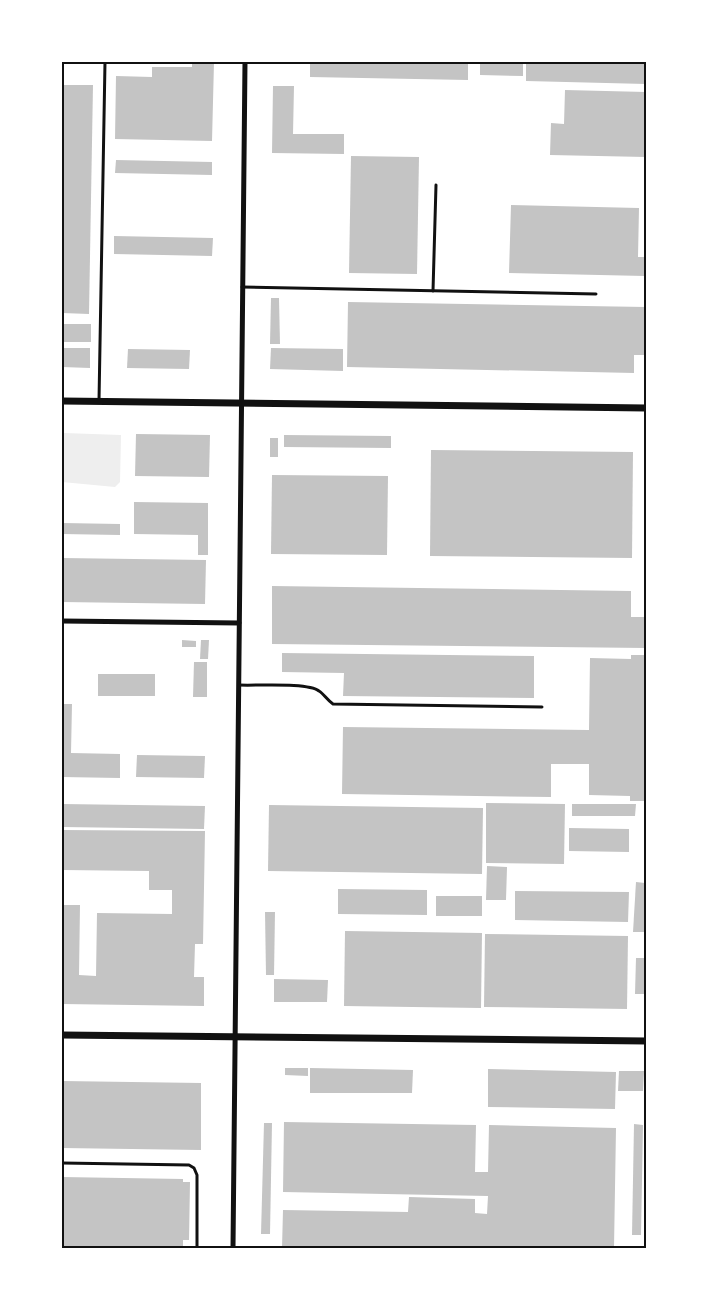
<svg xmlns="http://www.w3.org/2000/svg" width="708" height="1310" font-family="'Fira Sans Condensed',sans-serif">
	<rect width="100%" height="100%" fill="#fff"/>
	<path fill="#eee" d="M64 433 121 435 120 482 115 487 62 482V434Z"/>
	<g fill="#c4c4c4">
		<path d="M192 62H214L212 141 115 139 116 76 152 77V67H192Z"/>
		<path d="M310 62H468V80L310 77Z"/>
		<path d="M480 62H523V76L480 75Z"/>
		<path d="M526 62H646V84L526 81Z"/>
		<path d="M62 85H93L89 314 62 313Z"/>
		<path d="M273 86H294L293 134H344V154L272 153Z"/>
		<path d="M565 90 646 92V157L550 155 551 123 564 124Z"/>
		<path d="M351 156 419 157 417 274 349 273Z"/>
		<path d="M116 160 212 162V175L115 173Z"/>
		<path d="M511 205 639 208 638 257H646L645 276 509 273Z"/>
		<path d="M114 236 213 238 212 256 114 254Z"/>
		<path d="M271 298H279L280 344H270Z"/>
		<path d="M348 302 646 307V355H634V373L347 367Z"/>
		<rect x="62" y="324" width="29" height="18"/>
		<path d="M62 348H90V368L62 367Z"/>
		<path d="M271 348 343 349V371L270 369Z"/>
		<path d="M128 349 190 350 189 369 127 368Z"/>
		<path d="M136 434 210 435 209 477 135 476Z"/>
		<path d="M284 435 391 436V448L284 447Z"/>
		<rect x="270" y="438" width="8" height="19"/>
		<path d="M431 450 633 452 632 558 430 556Z"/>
		<path d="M272 475 388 476 387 555 271 554Z"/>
		<path d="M134 502 208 503V555H198V535L134 534Z"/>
		<path d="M62 523 120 524V535L62 534Z"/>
		<path d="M62 558 206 560 205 604 62 602Z"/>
		<path d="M272 586 631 591V617H646V648L272 644Z"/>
		<path d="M182 640 196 641V647H182Z"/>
		<path d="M201 640H209L208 659H200Z"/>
		<path d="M282 653 534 656V698L343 696 344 673 282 672Z"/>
		<path d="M631 655H646V801H630V796L589 795V764H551V797L342 794 343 727 589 730 590 658 631 659Z"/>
		<path d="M194 662H207V697H193Z"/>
		<rect x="98" y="674" width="57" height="22"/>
		<path d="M62 704H72L71 753 120 754V778L62 777Z"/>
		<path d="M137 755 205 756 204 778 136 777Z"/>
		<path d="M486 803 565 804 564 864 486 863Z"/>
		<path d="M62 804 205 806 204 829 62 827Z"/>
		<path d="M572 804H636L635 816H572Z"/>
		<path d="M269 805 483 808 482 874 268 871Z"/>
		<path d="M569 828 629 829V852L569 851Z"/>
		<path d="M62 830 205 831 203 944H195L194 977H204V1006L62 1004V905H80L79 975 96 976 97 913 172 914V890H149V871L62 870Z"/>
		<path d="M487 866 507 867 506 900H486Z"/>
		<path d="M636 882 645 883 644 932H633Z"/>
		<path d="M338 889 427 890V915L338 914Z"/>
		<path d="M515 891 629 892 628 922 515 920Z"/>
		<rect x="436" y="896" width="46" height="20"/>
		<path d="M265 912H275L274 975H266Z"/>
		<path d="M345 931 482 933 481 1008 344 1006Z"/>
		<path d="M485 934 628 936 627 1009 484 1007Z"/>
		<path d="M636 958H644V994H635Z"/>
		<path d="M274 979 328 980 327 1002H274Z"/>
		<path d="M285 1068H308V1076L285 1075Z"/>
		<path d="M310 1068 413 1070 412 1093H310Z"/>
		<path d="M488 1069 616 1072 615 1109 488 1107Z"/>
		<path d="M619 1071H644L643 1091H618Z"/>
		<path d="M62 1081 201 1083V1150L62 1148Z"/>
		<path d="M284 1122 476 1125 475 1172H488L489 1125 616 1128 614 1248H282L283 1210 408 1212 409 1197 475 1199V1213L487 1214 488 1196 283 1192Z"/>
		<path d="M264 1123H272L270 1234H261Z"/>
		<path d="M634 1124 643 1125 641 1235H632Z"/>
		<path d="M62 1177 183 1179V1182H190L189 1240H183V1248L62 1247Z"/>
	</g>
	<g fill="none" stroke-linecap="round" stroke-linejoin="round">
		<g stroke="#111" stroke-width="3">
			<path d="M242 287 596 294"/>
			<path d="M433 291 436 185"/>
			<path d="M99 401 105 62"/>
			<path d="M239 685C255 686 308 682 319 691 324 694 327 700 333 704L542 707"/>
			<path d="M62 1163 189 1165 194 1168 197 1175V1248"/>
		</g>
		<g stroke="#111" stroke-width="5">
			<path d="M62 621 239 623"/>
			<path d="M233 1248 245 62"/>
		</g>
		<g stroke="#111" stroke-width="7">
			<path d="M62 401 646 408"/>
			<path d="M62 1035 646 1041"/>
		</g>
	</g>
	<rect width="708" height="1310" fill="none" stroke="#ffffff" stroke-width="126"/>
	<rect x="63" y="63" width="582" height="1184" fill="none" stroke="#111" stroke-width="2"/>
</svg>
